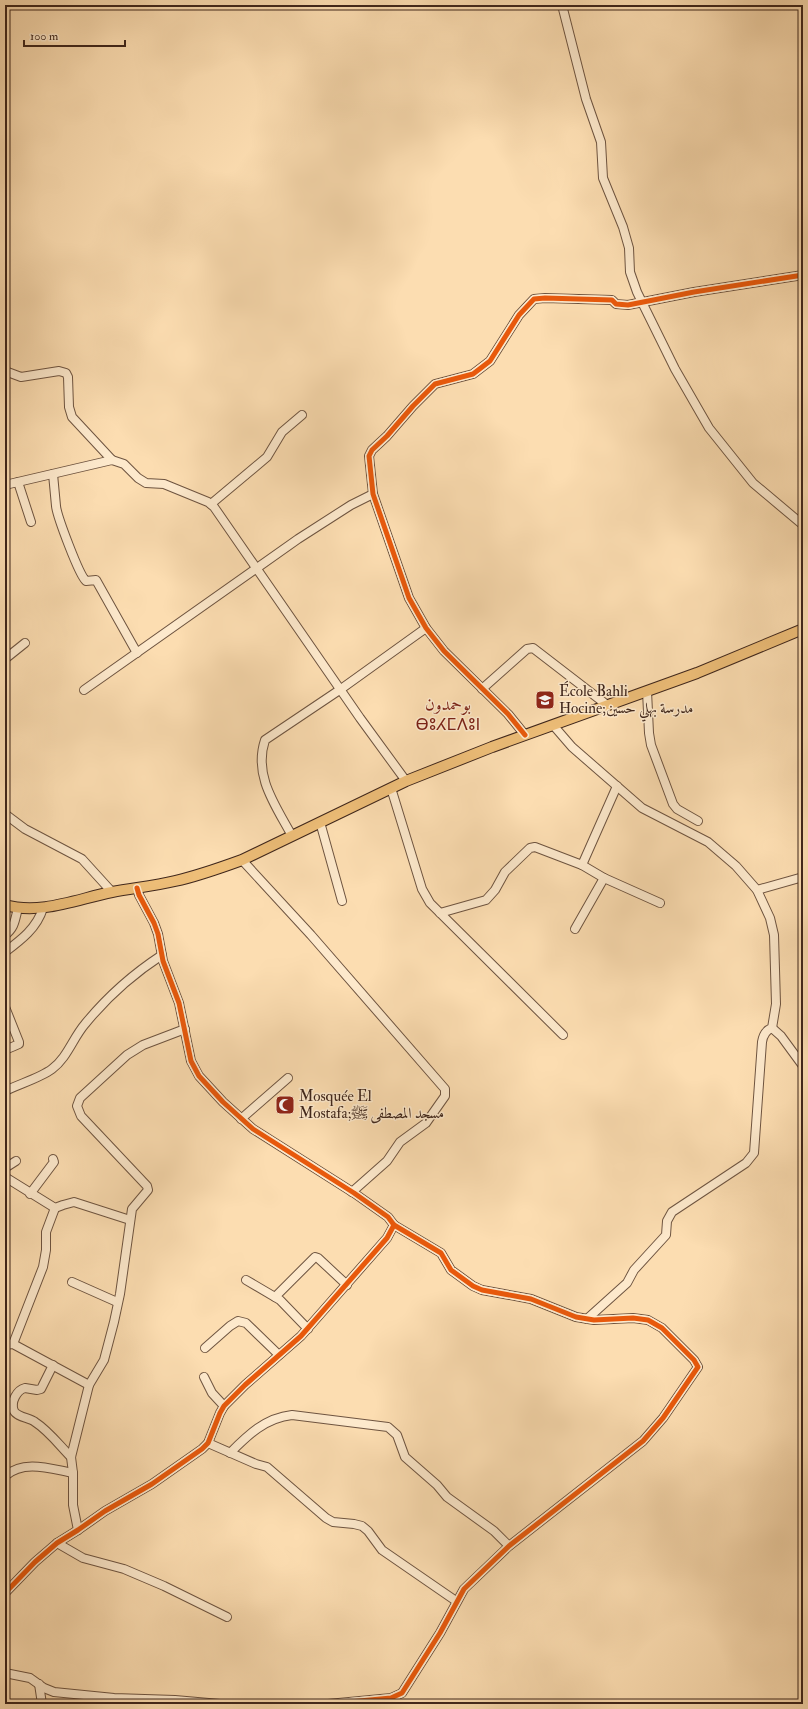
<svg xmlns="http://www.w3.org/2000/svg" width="808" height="1709" font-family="'IM FELL Double Pica',Amiri,'Noto Sans Tifinagh',serif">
	<rect width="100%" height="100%" fill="#fcddb1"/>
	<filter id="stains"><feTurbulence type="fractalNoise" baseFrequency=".005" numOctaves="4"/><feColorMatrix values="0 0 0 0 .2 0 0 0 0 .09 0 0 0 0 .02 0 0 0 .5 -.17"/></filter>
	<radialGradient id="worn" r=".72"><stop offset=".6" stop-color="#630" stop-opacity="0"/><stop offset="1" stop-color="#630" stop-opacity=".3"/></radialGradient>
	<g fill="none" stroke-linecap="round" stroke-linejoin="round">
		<defs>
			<g id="minor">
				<path d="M562 5 586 99 601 142 603 178 623 227 629 248 630 272 637 292 675 369 709 428 753 483 803 525"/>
				<path d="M5 371 21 377 59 371 66 373 68 377 69 407 72 417 112 460"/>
				<path d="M53 474C54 485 55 495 56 506 57 516 79 575 86 581L96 580 137 653"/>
				<path d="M18 482 31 522"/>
				<path d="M5 485 112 460 124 464 138 478 146 483 164 484 208 502 214 507 360 718 406 781"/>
				<path d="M211 504 267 457 282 432 302 415"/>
				<path d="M5 659 25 643"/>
				<path d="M482 689 527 649 533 648 607 705"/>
				<path d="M84 690 298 539 351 505 373 494"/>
				<path d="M647 691 649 733 651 745 673 804 677 809 698 821"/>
				<path d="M553 725 572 747 642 808 708 842 736 866 757 890 770 918 774 935 776 1004 772 1028C766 1030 763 1036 762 1042L754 1153 746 1163 672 1212 667 1221 666 1235 634 1270 627 1283 587 1319"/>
				<path d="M525 735 508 714 444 651 426 628 409 598 373 494 369 456 372 450 387 436 413 406 435 384 473 374 490 361 519 315 534 299 545 298 612 300 616 304 628 305 694 292 803 275"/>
				<path d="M391 788 422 889 430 903 563 1035"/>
				<path d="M5 814 25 829 82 859 112 892"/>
				<path d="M320 822 342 901"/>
				<path d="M292 836C276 806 253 776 265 740L341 689 426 628"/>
				<path d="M242 860 311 935 445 1089V1096L426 1123 400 1142 387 1161 352 1192"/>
				<path d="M582 865 617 786"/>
				<path d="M757 890 803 877"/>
				<path d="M440 913 486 900 495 890 505 872 530 848 535 847 582 865 604 878 660 903"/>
				<path d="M575 929 604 878"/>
				<path d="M5 935C15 928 15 919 18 908"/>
				<path d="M5 952C21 940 37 928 43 908"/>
				<path d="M5 1007 19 1042V1044L5 1050"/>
				<path d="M772 1028 781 1036 803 1066"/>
				<path d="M5 1091C19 1084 40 1078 52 1069 67 1058 73 1038 85 1024 107 997 133 974 162 955"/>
				<path d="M241 1119 288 1078"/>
				<path d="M5 1168 16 1161"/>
				<path d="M5 1177 55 1208 63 1205 74 1202 130 1220"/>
				<path d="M30 1194 54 1162 53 1159"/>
				<path d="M246 1280 280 1300 308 1329"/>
				<path d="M72 1282 117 1302"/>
				<path d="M275 1297 315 1257 318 1258 347 1285"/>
				<path d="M13 1344 43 1267 46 1250V1232L55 1208"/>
				<path d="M5 1345 13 1344 89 1385"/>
				<path d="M205 1348 230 1326 238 1321 246 1323 279 1355"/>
				<path d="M53 1365 41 1389 37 1390 25 1388C17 1390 10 1402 14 1411 17 1417 30 1418 35 1422 49 1431 60 1446 71 1457"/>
				<path d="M204 1377 212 1393 224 1406"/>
				<path d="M208 1443 256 1464 267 1467 326 1518 333 1522 354 1524 362 1526 368 1531 382 1550 456 1601"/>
				<path d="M230 1453C248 1435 265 1418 292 1415L388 1427 397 1435 405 1457 437 1485 447 1497 494 1531 509 1546"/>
				<path d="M5 1476C24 1459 51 1469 73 1473"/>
				<path d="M78 1530 73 1505V1473L71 1457 89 1385 104 1360 114 1322 120 1294 132 1209 148 1190 147 1186 81 1116 77 1106 80 1098 127 1055 143 1045 185 1029"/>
				<path d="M57 1543 83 1558 124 1569 164 1586 227 1617"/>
				<path d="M5 1593 35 1562 57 1543 78 1530 105 1511 152 1484 202 1449 208 1443 220 1413 224 1406 245 1385 301 1336 387 1238 394 1225 388 1217 354 1193 253 1129 223 1102 199 1076 191 1061 179 1003 163 961 158 934 154 923 139 895 137 888"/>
				<path d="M5 1673 30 1678 44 1688 54 1692 114 1698 175 1700 220 1704"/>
				<path d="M39 1684 42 1704"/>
				<path d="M328 1704 391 1698 402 1693 440 1633 464 1589 509 1546 643 1441 663 1418 698 1367 694 1360 662 1328 648 1320 633 1318 594 1320 576 1317 531 1299 482 1290 473 1286 451 1270 441 1253 394 1225"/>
			</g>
			<path id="major" d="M5 905C41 915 77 899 112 892 133 888 154 886 175 881 198 876 220 868 242 860L406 781 492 747 697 673 803 629"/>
		</defs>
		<use href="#minor" stroke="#6e5440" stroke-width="10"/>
		<use href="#major" stroke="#3f261b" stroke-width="12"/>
		<use href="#minor" stroke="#fde9cc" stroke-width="8"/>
		<use href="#major" stroke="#eebe78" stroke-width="10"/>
		<defs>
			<g id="cycleway">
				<path d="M525 735 508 714 444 651 426 628 409 598 373 494 369 456 372 450 387 436 413 406 435 384 473 374 490 361 519 315 534 299 545 298 612 300 616 304 628 305 694 292 803 275"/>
				<path d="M5 1593 35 1562 57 1543 78 1530 105 1511 152 1484 202 1449 208 1443 220 1413 224 1406 245 1385 301 1336 387 1238 394 1225 388 1217 354 1193 253 1129 223 1102 199 1076 191 1061 179 1003 163 961 158 934 154 923 139 895 137 888"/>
				<path d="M328 1704 391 1698 402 1693 440 1633 464 1589 509 1546 643 1441 663 1418 698 1367 694 1360 662 1328 648 1320 633 1318 594 1320 576 1317 531 1299 482 1290 473 1286 451 1270 441 1253 394 1225"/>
			</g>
		</defs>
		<use href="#cycleway" stroke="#fde9cc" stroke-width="8"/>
		<use href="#cycleway" stroke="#e8590c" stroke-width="5"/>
	</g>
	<defs>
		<symbol id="school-square" viewBox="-11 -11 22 22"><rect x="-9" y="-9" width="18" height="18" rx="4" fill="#8f2418" stroke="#fde9cc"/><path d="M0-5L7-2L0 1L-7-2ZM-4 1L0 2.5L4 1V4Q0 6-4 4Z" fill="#fff"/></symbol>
		<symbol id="mosque-square" viewBox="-11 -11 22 22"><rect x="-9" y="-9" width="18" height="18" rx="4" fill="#8f2418" stroke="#fde9cc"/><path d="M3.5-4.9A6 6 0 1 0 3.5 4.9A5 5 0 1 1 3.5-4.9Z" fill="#fff"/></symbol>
	</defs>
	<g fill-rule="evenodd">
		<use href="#school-square" x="534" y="689" width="22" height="22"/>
		<use href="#mosque-square" x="274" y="1094" width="22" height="22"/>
	</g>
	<g text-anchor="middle" stroke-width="3" stroke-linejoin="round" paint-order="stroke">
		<g font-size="15" fill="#3f261b" stroke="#fde9cc" text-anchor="start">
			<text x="559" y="696">École Bahli<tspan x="559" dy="17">Hocine;مدرسة بهلي حسين</tspan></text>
			<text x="299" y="1101">Mosquée El<tspan x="299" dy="17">Mostafa;مسجد المصطفى ﷺ</tspan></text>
		</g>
		<g font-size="17" fill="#7a1f14" stroke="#fde9cc">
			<text x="448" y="710">بوحمدون<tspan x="448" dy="20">ⴱⵓⵃⵎⴷⵓⵏ</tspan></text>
		</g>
	</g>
	<rect width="808" height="1709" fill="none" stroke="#fcddb1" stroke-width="20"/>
	<rect x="6" y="6" width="796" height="1697" fill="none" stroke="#3f261b" stroke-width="2"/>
	<rect x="10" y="10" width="788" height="1689" fill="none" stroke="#3f261b"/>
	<path d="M24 40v6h101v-6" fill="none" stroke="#3f261b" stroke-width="2"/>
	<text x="30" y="40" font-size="12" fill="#3f261b" stroke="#fde9cc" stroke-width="3" paint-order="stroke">100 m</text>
	<rect width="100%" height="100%" filter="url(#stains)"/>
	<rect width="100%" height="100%" fill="url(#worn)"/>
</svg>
